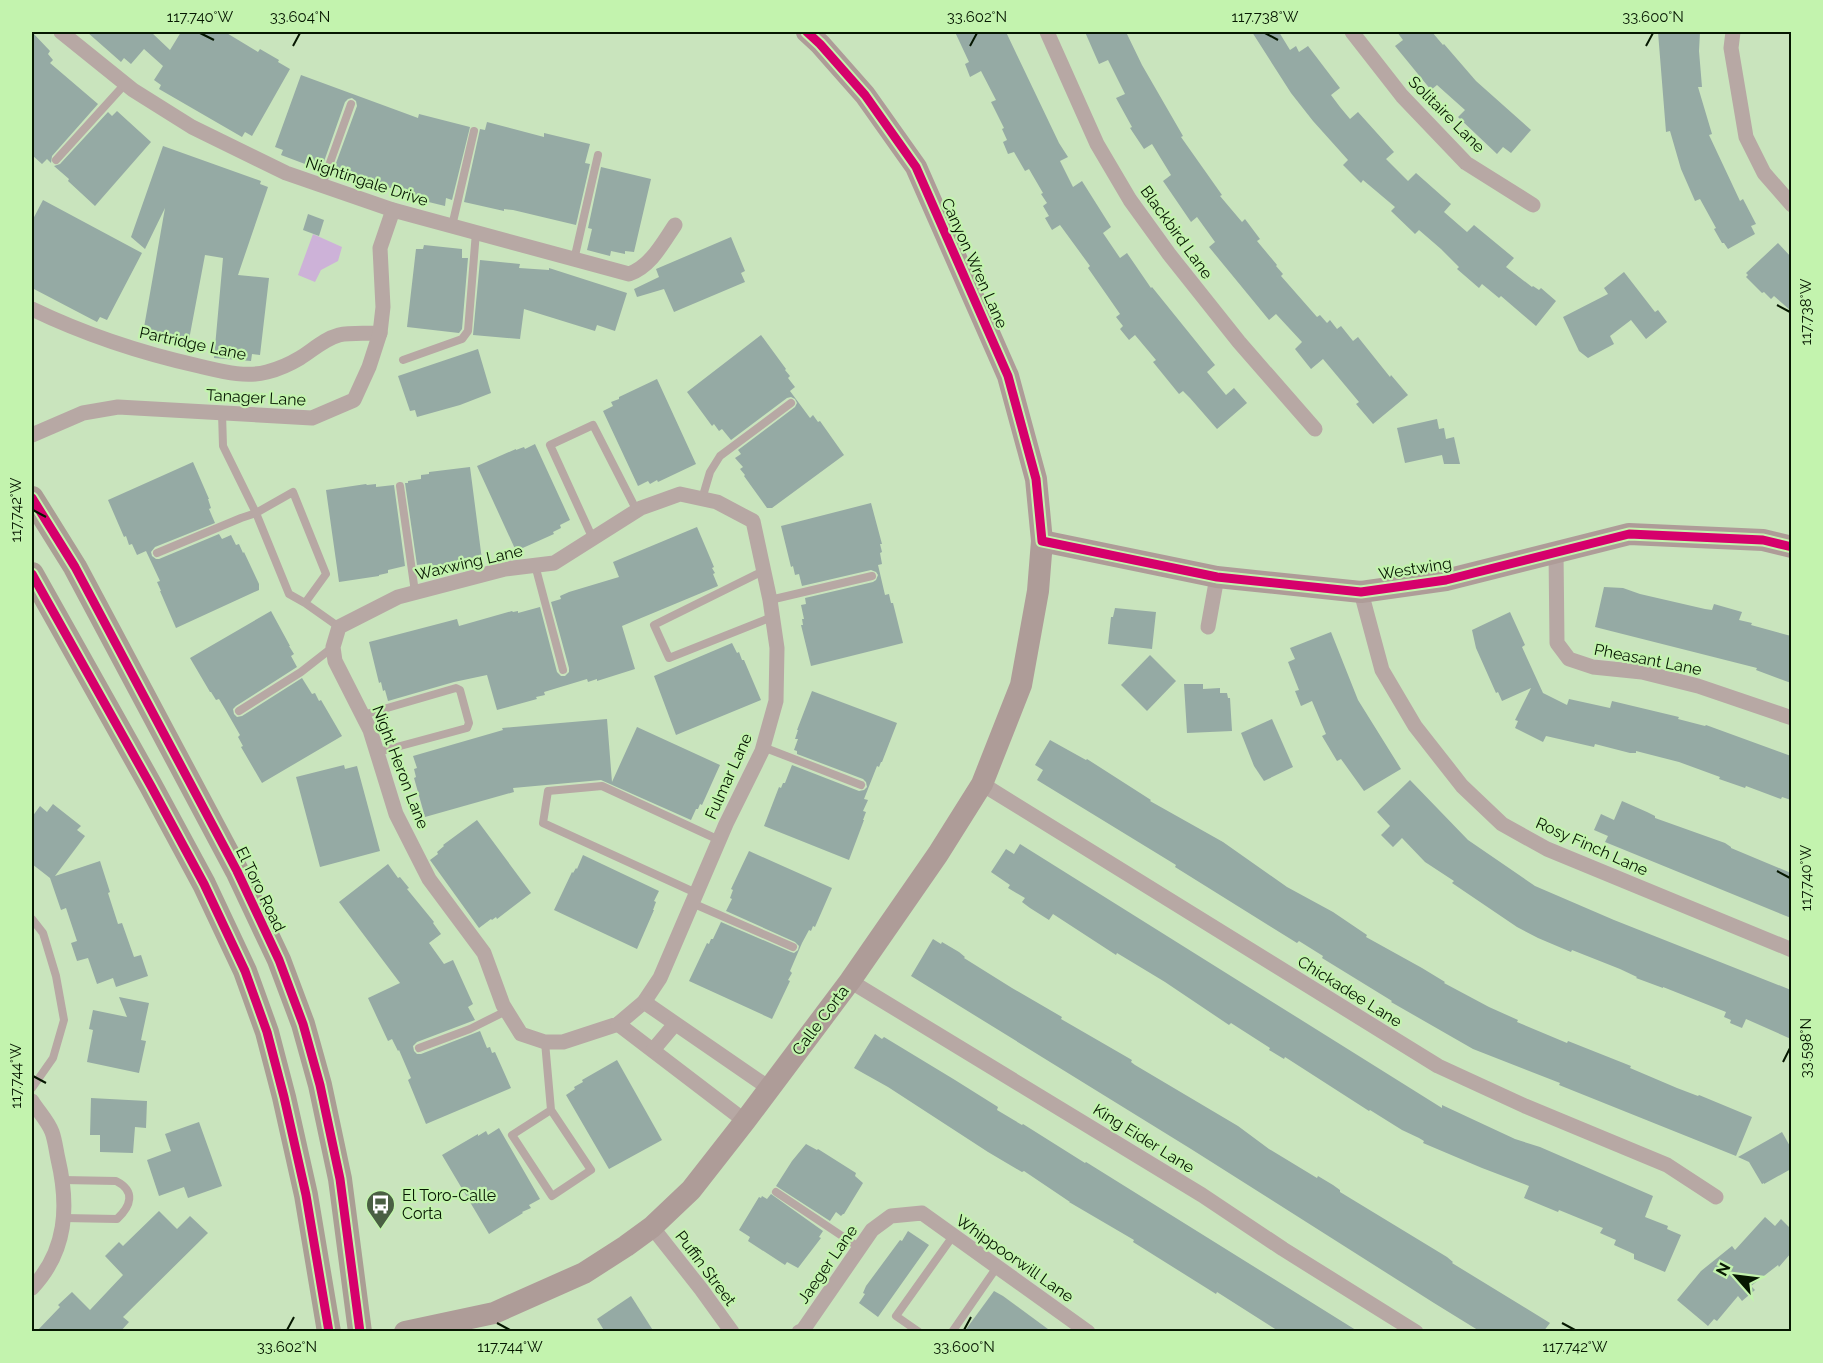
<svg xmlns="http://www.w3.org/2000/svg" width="1823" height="1363" font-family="Raleway,sans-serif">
	<rect width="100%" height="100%" fill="#c9e4bd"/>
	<path fill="#cdb2d8" d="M313 234 342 247 338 261 321 270 315 282 298 275Z"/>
	<g fill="#95aaa4">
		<path d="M32 32 50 51 48 54 53 60 50 63 98 104 52 156 51 163 47 159 42 164 32 155Z"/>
		<path d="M87 32H151L170 50 181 32H225L258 52 260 49 279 60 278 62 290 69 252 136 245 132 242 137 159 89 161 85 154 80 163 66 144 49 131 64 124 58 121 62Z"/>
		<path d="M955 32H1006L1059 143 1068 157 1060 161 1073 187 1082 181 1111 227 1103 233 1120 258 1127 253 1151 288 1152 287 1215 365 1207 372 1226 395 1234 388 1247 403 1217 429 1190 398 1183 391 1179 394 1153 362 1156 360 1135 335 1129 340 1120 329 1123 326 1116 317 1120 314 1088 268 1090 266 1060 225 1052 230 1045 218 1049 216 1043 206 1047 203 1041 194 1043 193 1029 169 1025 171 1014 152 1008 154 1003 142 1007 140 1002 129 1004 128 991 102 996 100 981 71 970 77 965 64 969 62Z"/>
		<path d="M1085 32H1126L1142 65 1183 136 1181 137 1222 195 1220 196 1242 222 1245 219 1260 239 1257 241 1277 265 1276 266 1283 274 1281 276 1317 317 1320 315 1327 323 1330 320 1337 329 1341 326 1353 341 1358 337 1390 377 1391 375 1408 395 1373 424 1356 404 1359 402 1323 359 1311 369 1295 349 1302 342 1276 314 1269 320 1209 247 1215 242 1197 217 1191 222 1163 181 1171 175 1152 144 1144 149 1130 128 1132 127 1116 98 1125 94 1108 60 1099 64Z"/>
		<path d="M1252 32H1279L1290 50 1296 46 1299 52 1308 46 1340 88 1331 95 1340 107 1350 119 1358 112 1394 152 1386 159 1408 181 1416 173 1451 204 1444 212 1467 232 1474 225 1514 258 1506 267 1532 287 1533 286 1539 290 1541 288 1556 301 1536 326 1501 296 1499 298 1482 284 1479 288 1457 269 1459 267 1441 249 1419 230 1415 234 1391 211 1395 207 1363 180 1361 183 1343 165 1348 160 1313 121 1291 93Z"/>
		<path d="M1397 32H1432L1443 45 1444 44 1476 81 1531 130 1511 153 1503 147 1497 154 1458 117 1465 110 1437 85 1431 90 1395 46 1403 40Z"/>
		<path d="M1658 32H1700L1699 51 1702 87H1698L1712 134 1709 135 1740 201 1743 199 1756 224 1751 226 1755 234 1728 249 1724 243H1722L1714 229 1716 228 1700 199 1695 201 1681 169 1670 131 1666 132Z"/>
		<path d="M301 75 418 118 419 114 470 127 452 200 446 198 445 206 408 197 409 192 373 184 371 188 332 174 357 106 356 101 352 98 348 99 345 102 321 170 281 155 283 150 275 147Z"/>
		<path d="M117 111 151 142 95 206 68 181 69 179 54 166 60 164 108 112 112 116Z"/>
		<path d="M487 122 544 137V133L590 144 585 163 590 164 576 225 513 210 504 209V211L464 202 480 129 485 130Z"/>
		<path d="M163 146 261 181 260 184 268 187 238 275 269 278 260 355 252 354 251 361 214 358 223 258 205 255 188 345 151 339V335L143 333 165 208 145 249 131 237Z"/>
		<path d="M601 167 651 179 634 252 625 251V254L611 251 610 256 587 250 592 229 588 228Z"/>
		<path d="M43 200 142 253 107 320 100 317 97 322 32 288V221Z"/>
		<path d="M308 214 324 220 319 236 303 230Z"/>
		<path d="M731 237 745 271 741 273 745 282 674 312 664 289 637 297 634 289 659 277 656 269Z"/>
		<path d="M1778 243 1791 257V311L1774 296 1771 299 1764 292 1762 293 1746 277 1748 275 1746 273Z"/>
		<path d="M424 245 462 249V258H468L462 329 459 333 407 327 416 249H423Z"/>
		<path d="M480 260 520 264 519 268 549 270V268L627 293 615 331 597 325 595 331 524 309 520 339 473 335Z"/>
		<path d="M1624 272 1655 312 1658 310 1667 322 1646 339 1631 320 1610 336 1614 344 1588 358 1579 351 1563 317 1608 294 1604 288Z"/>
		<path d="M761 335 786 369 785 370 790 376 788 378 795 387 790 391 810 418 813 415 818 422 820 421 844 455 772 508H767L744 476 745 475 740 469 743 467 735 458 741 454 738 450 795 407 797 403 795 399 791 397 787 398 731 440 722 429 719 431 714 424 712 426 687 392Z"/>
		<path d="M478 349 491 393 460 405 417 417 415 410 410 411 398 376Z"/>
		<path d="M657 379 696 464 658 482 657 480 650 484 648 481 638 486 603 411 613 406 611 402 619 399V397Z"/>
		<path d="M1437 419 1439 429 1444 428 1446 439 1454 437 1460 464H1444L1442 455 1405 463 1397 428Z"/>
		<path d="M535 444 570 520 560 525 561 528 553 532 554 534 516 551 477 466 516 449V450L524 447 525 449Z"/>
		<path d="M193 462 209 499H208L211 508 209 509 215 523 155 547 151 552 152 556 156 559H159L219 534 222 539 231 535 236 545 239 544 243 553 244 552 259 584V590L176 628 160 591H161L157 582 160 581 146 551 137 555 132 544 129 545 126 536 124 537 108 500Z"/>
		<path d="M470 467 482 560 432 566V563L417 565 405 483H408V481L421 479V475L429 474V472Z"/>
		<path d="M366 484 367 485 376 484V487L394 485 405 566 388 570V573L379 575V576L339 582 326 490Z"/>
		<path d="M871 503 882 544H880L882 552 880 553 882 564 878 565 885 595 889 594 891 603H893L903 643 811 666 801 625H803L802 619H804L801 605 806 604 805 598 873 582 876 580 878 575 876 572 871 570 802 586 799 574 795 575 793 566 791 567 781 526Z"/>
		<path d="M697 527 714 567 712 568 715 573 713 574 718 586 622 626 635 669 597 681V679L588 682 587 679 544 692 545 695 536 697 537 699 497 710 487 675 454 682 388 701 385 690 383 691 381 682 379 683 369 642 457 619 459 626 512 611 513 612 518 611V613L540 607 557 672 561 676H565L569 672V668L551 602 561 599 560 596 569 592 619 577 613 562Z"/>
		<path d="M1604 587 1623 588 1640 594 1705 609 1712 610 1714 604 1742 612 1739 620 1752 623 1751 625 1791 636V683L1756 670 1757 668 1595 627Z"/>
		<path d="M1115 608 1156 612 1152 649 1108 644 1111 617H1113Z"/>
		<path d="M271 611 290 646H289L294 654 291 656 297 667 236 706 233 709 234 714 237 717 242 716 302 678 312 694 315 693 319 701 321 700 342 736 262 783 241 747 243 746 238 737 240 735 225 709 219 699 216 700 211 692H210L190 658Z"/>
		<path d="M1510 612 1525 645 1522 647 1543 693 1567 705 1569 699 1610 708 1612 701 1679 717 1678 719 1705 726 1706 725 1791 756V800L1782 797 1781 799 1746 786 1745 788 1719 779 1720 777 1679 762 1636 751V753H1630L1595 744 1594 747 1546 736 1543 742 1515 728 1518 721 1515 720 1531 688 1502 701 1498 692 1496 693 1476 648 1472 630Z"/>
		<path d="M1331 632 1358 700 1401 769 1364 791 1341 759 1337 761 1322 736 1326 734 1312 701 1301 706 1295 691 1299 690 1288 662 1295 659 1290 648Z"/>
		<path d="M732 643 737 653 739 652 742 660H744L761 700 676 735 654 676Z"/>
		<path d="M1150 655 1176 681 1147 711 1121 685Z"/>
		<path d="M1184 684H1203V689L1220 688V693H1227L1228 698H1230L1232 731 1187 733Z"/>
		<path d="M812 691 897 723 882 762H881L879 767 877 766 864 799 868 800 863 811 866 812 863 820H864L849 860 764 826 779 787 781 788 783 783H785L792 765 859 791 864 790 867 787 866 782 863 779 797 754V751L794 750 798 739H795L798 730H797Z"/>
		<path d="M607 719 612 782 637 727 720 765 702 805 700 804 698 809H696L691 820 601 780 513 788 514 792 425 817 414 778 416 777 414 769 417 768 413 756 503 730 502 728Z"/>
		<path d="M1272 719 1293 767 1264 781 1254 766 1241 733Z"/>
		<path d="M1050 740 1086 760 1087 759 1151 800 1150 801 1223 842 1287 887 1333 912 1367 935 1366 937 1422 968 1445 982 1444 983 1489 1007 1518 1020 1517 1022 1567 1043 1568 1041 1631 1066 1630 1068 1677 1088 1698 1096 1699 1095 1752 1117 1736 1156 1559 1085 1560 1083 1473 1049 1391 1002 1392 1001 1322 958 1323 956 1299 941 1297 943 1175 867 1176 865 1037 780 1043 770 1035 765Z"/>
		<path d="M344 765 345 769 357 766 380 851 320 867 296 777Z"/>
		<path d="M1410 780 1468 840 1535 886 1614 920 1791 990V1039L1746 1019 1742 1028 1730 1023 1731 1020 1724 1017 1726 1012 1663 987V988L1636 978 1637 977 1620 969 1572 950 1571 952 1538 938 1517 927 1452 883 1454 881 1425 862 1402 838 1393 847 1381 835 1390 826 1377 812Z"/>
		<path d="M1622 801 1647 812 1655 816V818L1725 843 1731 847V848L1791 873V918L1605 842 1608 836 1594 830 1601 814 1614 820Z"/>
		<path d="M53 804 81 826 77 830 85 836 55 876 100 861 110 892 108 893 118 924 122 923 134 957 141 955 148 976 116 987 113 978 97 984 88 958 77 961 71 943 77 941 66 908 61 910 50 878 32 864V817L40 806 47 812Z"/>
		<path d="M477 820 531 893 497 919 496 917 492 920 491 919 479 928 430 860 438 854 437 852 444 846 443 845Z"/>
		<path d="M1020 844 1442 1108V1105L1515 1139 1540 1147 1653 1196 1645 1217 1668 1226 1667 1229 1681 1235 1665 1272 1634 1259V1254L1614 1245 1616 1240 1600 1233 1603 1228 1559 1210 1558 1212 1524 1198 1529 1186 1482 1168 1423 1143 1424 1141 1419 1138 1402 1130 1370 1110 1369 1111 1285 1057 1284 1059 1269 1050 1270 1048 1231 1023 1229 1025 1165 982 1117 953 1116 955 1053 914 1049 920 1030 908 1022 902 1025 898 1008 888 1010 885 991 872 1006 849 1014 854Z"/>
		<path d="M749 851 832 888 815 927 813 926 811 931 809 930 802 943 790 971 792 973 788 980 790 981 772 1019 689 981 707 943 709 944 711 939H713L721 922 791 952 794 953 798 950 799 946 795 942 726 911 732 899 730 898 733 890 731 889Z"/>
		<path d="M583 855 659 891 654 901 656 902 653 910H654L637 949 554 910 572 872 573 873 576 868 577 869Z"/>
		<path d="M388 864 398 878 400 877 409 888 407 889 434 922 433 923 441 934 429 943 444 964 453 960 473 1004 468 1007 475 1020 417 1042 413 1046 414 1051 417 1054H421L480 1031 487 1048 490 1047 492 1053 495 1052 511 1088 426 1124 408 1080 411 1078 399 1050 398 1051 392 1039 388 1041 368 998 400 983 339 902Z"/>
		<path d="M933 939 941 944 942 942 959 952 965 957 964 958 1012 988 1062 1017 1061 1019 1132 1060 1131 1062 1135 1065 1238 1126 1269 1149 1317 1178 1318 1176 1333 1185 1340 1190V1192L1447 1257 1453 1262 1452 1263 1550 1323 1543 1332H1481L1434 1303 1191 1149 911 976Z"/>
		<path d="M119 997 149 1003 141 1040 146 1041 139 1073 87 1062 93 1030 89 1029 93 1010 127 1017Z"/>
		<path d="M875 1034 882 1039 884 1037 955 1080 998 1107 997 1110 1022 1125 1023 1124 1085 1163 1086 1162 1359 1332H1280L1217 1292 1216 1294 1133 1242 1134 1240 1069 1202H1070L1024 1171 1022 1172 988 1152 888 1087 854 1068Z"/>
		<path d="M617 1060 662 1140 609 1169 566 1095 575 1089 574 1087 583 1082 582 1080Z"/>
		<path d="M91 1098 147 1101 146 1128 135 1127 133 1153 100 1152V1135H90Z"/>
		<path d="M199 1122 222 1186 188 1198 184 1187 159 1196 147 1160 171 1151 165 1134Z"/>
		<path d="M499 1128 540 1199 529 1205 531 1208 522 1212 523 1213 489 1234 442 1155 478 1134V1136L486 1131 488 1135Z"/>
		<path d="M1782 1132 1791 1148V1169L1764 1184V1183L1762 1184 1749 1162 1738 1157Z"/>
		<path d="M806 1144 817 1150 818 1149 856 1173 855 1176 863 1183 844 1214H843L841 1216 836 1212 830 1221 776 1186 792 1161Z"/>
		<path d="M771 1194 823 1231 819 1237 821 1238 798 1268 787 1262 785 1265 748 1241 750 1237 739 1230 759 1197 761 1198 762 1196 767 1199Z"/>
		<path d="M159 1211 177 1229 190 1216 208 1233 123 1317 129 1322 120 1332H36L60 1307 58 1305 72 1292 90 1310 123 1275 105 1256 119 1242 123 1246Z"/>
		<path d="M1765 1217 1775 1226 1781 1219 1791 1229V1253L1779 1267 1778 1265 1751 1286 1755 1290 1742 1301 1738 1296 1717 1321 1714 1319 1708 1326 1677 1300 1701 1271 1732 1246 1735 1250Z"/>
		<path d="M908 1231 929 1245 878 1317 859 1303 865 1294 863 1293 866 1286 900 1240 902 1241Z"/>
		<path d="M994 1291 1003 1296 1052 1332H964Z"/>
		<path d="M631 1296 654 1332H605L597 1319Z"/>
	</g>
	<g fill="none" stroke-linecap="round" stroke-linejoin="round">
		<g stroke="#b7a8a4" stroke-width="8">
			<path d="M56 160 125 84"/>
			<path d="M322 185 351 104"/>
			<path d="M452 226 474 131"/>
			<path d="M574 260 598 155"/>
			<path d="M403 360 462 339 468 331 476 232"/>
			<path d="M400 486 415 592"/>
			<path d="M702 499 710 472 720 456 791 403"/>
			<path d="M593 539 550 445 593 425 637 511"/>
			<path d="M157 553 241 518 256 513 223 446 222 413"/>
			<path d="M535 565 563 670"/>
			<path d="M763 571 654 625 669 658 772 617"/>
			<path d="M770 600 872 576"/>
			<path d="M305 603 289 594 256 513 293 492 326 574 305 603 339 627"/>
			<path d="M239 711 301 672 333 647"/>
			<path d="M363 715 456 688 460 690 469 723 467 728 378 752"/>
			<path d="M763 747 861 785"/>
			<path d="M696 893 543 823 548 791 602 786 719 840"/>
			<path d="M692 903 793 947"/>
			<path d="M32 919 43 933 56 976 64 1020 53 1058 32 1088"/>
			<path d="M545 1042 551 1110 512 1135 552 1196 591 1170 551 1110"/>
			<path d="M419 1048 470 1029 506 1011"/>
			<path d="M63 1180 116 1181C136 1191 131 1206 117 1219L64 1218"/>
			<path d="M776 1192 860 1248"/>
			<path d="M919 1332 896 1316 953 1236"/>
			<path d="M952 1332 997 1267"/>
		</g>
		<g stroke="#b7a8a4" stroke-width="15">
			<path d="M61 32 133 90 192 127 286 173 393 210 629 274C651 266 662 244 675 225"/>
			<path d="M1047 32 1097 144 1130 200 1169 254 1239 342 1315 429"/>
			<path d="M1352 32 1402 96 1466 163 1533 205"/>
			<path d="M1733 32 1731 48 1746 137 1764 173 1792 205"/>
			<path d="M32 309C86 335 141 353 199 366 221 371 245 378 267 372 279 369 290 364 300 358 313 350 324 339 339 335 352 332 368 334 380 333"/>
			<path d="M32 435 83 413 118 407 312 418 354 400 369 367 380 333 383 307 380 248 393 210"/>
			<path d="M680 494 717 502 753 521 770 600 777 648 776 701 762 751 726 824 660 978 644 1002 618 1024 563 1042H545L521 1034 503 1005 484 953 429 879 396 814 370 730 335 661 333 647 339 627 398 597 505 569 554 563 641 508Z"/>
			<path d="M1556 551 1557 643 1569 659 1593 667 1642 672 1698 686 1792 718"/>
			<path d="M1361 592 1382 670 1415 726 1462 786 1502 824 1547 849 1792 950"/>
			<path d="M1208 627 1217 577"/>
			<path d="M982 784 1438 1066 1525 1106 1667 1165 1716 1197"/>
			<path d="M850 981 1202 1195 1283 1249 1416 1332"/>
			<path d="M644 1002 769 1088"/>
			<path d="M618 1024 745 1121"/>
			<path d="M653 1050 675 1024"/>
			<path d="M32 1101C38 1111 48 1121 52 1132 55 1140 56 1150 58 1159 69 1206 67 1251 32 1288"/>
			<path d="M652 1227 701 1289 732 1332"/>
			<path d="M799 1332 803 1330 872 1230 891 1216 922 1213 1088 1332"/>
		</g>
		<g stroke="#ae9c98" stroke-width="22">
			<path d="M1042 541 1217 577 1361 592 1446 580 1629 534 1763 540 1792 547"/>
			<path d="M405 1332 494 1313 584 1273 626 1246 652 1227 691 1190 745 1121 850 981 938 854 982 784 1021 685 1038 591 1042 541 1036 479 1008 376 916 167 865 95 820 44 807 32"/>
		</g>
		<g stroke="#aa9e94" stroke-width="24">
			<path d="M32 498 75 567 237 871 279 960 303 1024 320 1085 340 1179 360 1332"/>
			<path d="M32 574 151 786 204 884 245 971 267 1032 284 1097 306 1195 329 1332"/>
		</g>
		<defs>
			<g id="cycleway">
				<path d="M807 32 820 44 865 95 916 167 1008 376 1036 479 1042 541 1217 577 1361 592 1446 580 1629 534 1763 540 1792 547"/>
				<path d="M32 498 75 567 237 871 279 960 303 1024 320 1085 340 1179 360 1332"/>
				<path d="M32 574 151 786 204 884 245 971 267 1032 284 1097 306 1195 329 1332"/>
			</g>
		</defs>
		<use href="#cycleway" stroke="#c3f3ae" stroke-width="13"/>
		<use href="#cycleway" stroke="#d6006c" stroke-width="9"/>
	</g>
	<path fill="none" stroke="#061701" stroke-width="2" d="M200 33 214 40M1265 33 1278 40M293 46 300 33M970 46 977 33M1646 46 1653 33M1777 305 1790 312M33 510 46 517M1777 871 1790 878M1783 1062 1790 1048M33 1076 46 1083M497 1323 510 1330M1562 1323 1575 1330M287 1330 294 1317M964 1330 971 1317"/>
	<defs>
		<symbol id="bus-pin" viewBox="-11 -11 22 30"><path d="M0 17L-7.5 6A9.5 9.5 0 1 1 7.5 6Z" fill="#4a5f43" stroke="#c3f3ae"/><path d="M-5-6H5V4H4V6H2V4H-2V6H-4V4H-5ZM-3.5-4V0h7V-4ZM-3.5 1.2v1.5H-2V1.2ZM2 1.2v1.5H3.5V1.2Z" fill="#fff"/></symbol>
	</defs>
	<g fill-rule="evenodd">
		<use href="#bus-pin" x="364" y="1188" width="33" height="45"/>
	</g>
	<g text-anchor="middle" stroke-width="4.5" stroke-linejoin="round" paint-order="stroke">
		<g font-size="16" fill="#061701" stroke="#c3f3ae">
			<text transform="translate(1447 114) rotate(45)" y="6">Solitaire Lane</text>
			<text transform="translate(367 181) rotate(18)" y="6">Nightingale Drive</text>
			<text transform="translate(1177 232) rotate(54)" y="6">Blackbird Lane</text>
			<text transform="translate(975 263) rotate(66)" y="6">Canyon Wren Lane</text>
			<text transform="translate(193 343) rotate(12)" y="6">Partridge Lane</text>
			<text transform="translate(256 397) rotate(3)" y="6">Tanager Lane</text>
			<text transform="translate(469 562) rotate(-13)" y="6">Waxwing Lane</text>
			<text transform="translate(1415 568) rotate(-9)" y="6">Westwing</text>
			<text transform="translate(1648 659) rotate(11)" y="6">Pheasant Lane</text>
			<text transform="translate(401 767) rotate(69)" y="6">Night Heron Lane</text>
			<text transform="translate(728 776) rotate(-66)" y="6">Fulmar Lane</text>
			<text transform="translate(1592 846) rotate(24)" y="6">Rosy Finch Lane</text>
			<text transform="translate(261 889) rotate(64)" y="6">El Toro Road</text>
			<text transform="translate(1350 991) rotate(32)" y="6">Chickadee Lane</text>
			<text transform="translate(820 1020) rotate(-53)" y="6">Calle Corta</text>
			<text transform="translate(1144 1138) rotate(32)" y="6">King Eider Lane</text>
			<text transform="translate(1015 1258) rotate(35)" y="6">Whippoorwill Lane</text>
			<text transform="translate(827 1264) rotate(-55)" y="6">Jaeger Lane</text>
			<text transform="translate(706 1268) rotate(53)" y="6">Puffin Street</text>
		</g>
		<g font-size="16" fill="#061701" stroke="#c3f3ae" text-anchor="start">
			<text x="402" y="1201">El Toro-Calle<tspan x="402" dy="18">Corta</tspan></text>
		</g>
	</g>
	<rect width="1823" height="1363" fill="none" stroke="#c3f3ae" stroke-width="66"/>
	<g transform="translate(1736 1276) rotate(298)" stroke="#c3f3ae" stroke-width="4.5" paint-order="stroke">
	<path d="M0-4.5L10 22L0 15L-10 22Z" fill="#061701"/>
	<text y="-9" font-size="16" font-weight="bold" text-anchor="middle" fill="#061701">N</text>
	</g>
	<rect x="33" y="33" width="1757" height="1297" fill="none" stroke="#061701" stroke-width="2"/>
	<g font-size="15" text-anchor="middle" fill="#061701">
		<text x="200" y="22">117.740°W</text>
		<text x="300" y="22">33.604°N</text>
		<text x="977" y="22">33.602°N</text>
		<text x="1265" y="22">117.738°W</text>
		<text x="1653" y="22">33.600°N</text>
		<text transform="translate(1806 312) rotate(-90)" y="5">117.738°W</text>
		<text transform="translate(16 510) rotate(-90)" y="5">117.742°W</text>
		<text transform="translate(1806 878) rotate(-90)" y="5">117.740°W</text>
		<text transform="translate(1806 1048) rotate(-90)" y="5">33.598°N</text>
		<text transform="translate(16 1076) rotate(-90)" y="5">117.744°W</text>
		<text x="287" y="1352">33.602°N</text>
		<text x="510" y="1352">117.744°W</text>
		<text x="964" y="1352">33.600°N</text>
		<text x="1575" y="1352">117.742°W</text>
	</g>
</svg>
